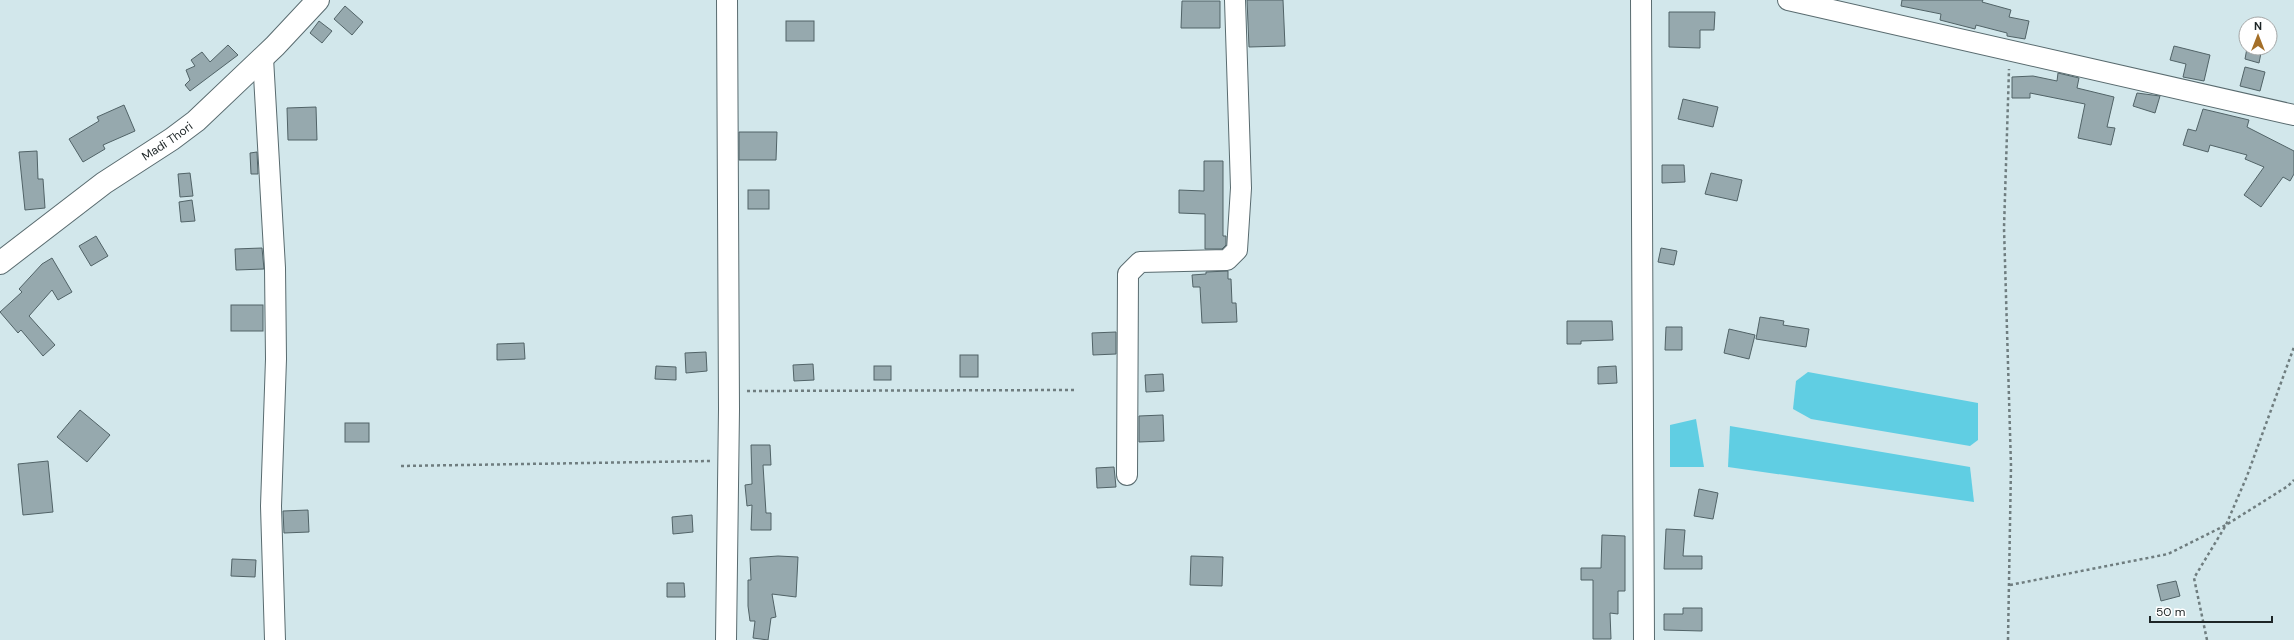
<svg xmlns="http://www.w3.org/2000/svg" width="2294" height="640" font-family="'DM Sans',sans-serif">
	<rect width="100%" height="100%" fill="#d2e7eb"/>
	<g fill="#60cee3">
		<path d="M1808 372 1978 403V440L1970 446 1811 419 1793 409 1796 381Z"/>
		<path d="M1696 419 1704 467H1670V425Z"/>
		<path d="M1730 426 1970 467 1974 502 1728 467Z"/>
	</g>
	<g fill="#96a9ae" stroke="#516367">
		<path d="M1247 0H1283L1285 46 1249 47Z"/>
		<path d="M1902 0H1983L1982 2 2011 10 2009 17 2029 21 2025 39 2007 36V33L1976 25 1975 29 1940 20 1941 14 1901 6Z"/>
		<path d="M1182 1H1220V28H1181Z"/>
		<path d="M345 6 363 22 352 35 334 19Z"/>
		<path d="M1669 12H1715L1714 30H1700V48L1669 47Z"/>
		<path d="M319 21 332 31 322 43 310 33Z"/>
		<rect x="786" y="21" width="28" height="20"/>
		<path d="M228 45 238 55 190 91 185 85 190 80 186 70 195 66 191 60 202 52 210 62Z"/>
		<path d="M2174 46 2210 55 2204 81 2183 77 2186 64 2170 60Z"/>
		<path d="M2247 48H2262L2259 63 2245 59Z"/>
		<path d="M2245 67 2265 72 2260 91 2240 86Z"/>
		<path d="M2058 73 2079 78 2077 88 2114 97 2107 127 2115 128 2111 145 2078 138 2085 104 2030 93V98H2012V77L2033 76 2057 81Z"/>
		<path d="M2137 93 2160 96 2155 113 2133 106Z"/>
		<path d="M1683 99 1718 107 1713 127 1678 119Z"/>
		<path d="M124 105 135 131 103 145 105 149 83 162 69 139 99 121 97 117Z"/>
		<path d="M316 107 317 140H288L287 108Z"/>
		<path d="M2203 109 2249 120 2247 127 2294 151V174L2290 181 2283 177 2261 207 2244 195 2264 167 2245 159 2247 155 2210 145 2208 152 2183 145 2188 129 2196 131Z"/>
		<path d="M739 132H777L776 160H739Z"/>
		<path d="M37 151 38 179H43L45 208 25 210 19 152Z"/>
		<path d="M257 152 258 174H251L250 153Z"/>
		<path d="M1204 161H1223V236H1226V245L1222 249H1205V214L1179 213V190L1204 191Z"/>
		<path d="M1662 165H1684L1685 182 1662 183Z"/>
		<path d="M190 173 193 196 180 197 178 174Z"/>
		<path d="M1711 173 1742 180 1737 201 1705 194Z"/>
		<rect x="748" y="190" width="21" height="19"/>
		<path d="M192 200 195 221 181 222 179 202Z"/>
		<path d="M96 236 108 256 91 266 79 246Z"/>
		<path d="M262 248 264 269 236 270 235 249Z"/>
		<path d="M1661 248 1677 251 1674 265 1658 262Z"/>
		<path d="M52 258 72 292 58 300 52 290 29 316 55 345 43 356 21 330 18 333 0 312 22 292 19 289 42 264Z"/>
		<path d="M1228 271V279H1231L1232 303H1236L1237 322 1202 323 1200 287H1193L1192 275 1206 274V272Z"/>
		<rect x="231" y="305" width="32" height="26"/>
		<path d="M1760 317 1784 321 1783 325 1809 329 1806 347 1756 339Z"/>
		<path d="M1567 321H1612L1613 340 1581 341V344H1567Z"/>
		<path d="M1666 327H1682V350H1665Z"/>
		<path d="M1729 329 1755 335 1749 359 1724 353Z"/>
		<path d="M1116 332V354L1093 355 1092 333Z"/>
		<path d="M524 343 525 359 497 360V344Z"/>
		<path d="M706 352 707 371 686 373 685 353Z"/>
		<rect x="960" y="355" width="18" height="22"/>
		<path d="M813 364 814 380 794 381 793 365Z"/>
		<path d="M656 366 676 367V380L655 379Z"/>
		<rect x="874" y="366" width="17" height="14"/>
		<path d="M1616 366 1617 383 1598 384V367Z"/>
		<path d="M1163 374 1164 391 1146 392 1145 375Z"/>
		<path d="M80 410 110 435 87 462 57 437Z"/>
		<path d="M1163 415 1164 441 1139 442V416Z"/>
		<rect x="345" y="423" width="24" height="19"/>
		<path d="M751 445H770L771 465H763L766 513H771V530H751L752 505 747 506 745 485 752 484Z"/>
		<path d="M48 461 53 512 23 515 18 464Z"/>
		<path d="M1114 467 1116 487 1097 488 1096 468Z"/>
		<path d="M1699 489 1718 493 1713 519 1694 516Z"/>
		<path d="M308 510 309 532 284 533 283 511Z"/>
		<path d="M692 515 693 532 673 534 672 517Z"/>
		<path d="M1666 529 1685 530 1683 556H1702V569H1664Z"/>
		<path d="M1602 535 1625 536V591H1618V614L1610 613 1611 639H1593V580H1581V568H1601Z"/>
		<path d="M778 556 798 557 796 597 772 594 776 617 771 618 768 640 753 638 755 621H750L748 606V580H751L750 558Z"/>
		<path d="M1191 556 1223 557 1222 586 1190 585Z"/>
		<path d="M232 559 256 560 255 577 231 576Z"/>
		<path d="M2176 581 2180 596 2161 601 2157 585Z"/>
		<path d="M667 583H684L685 597H667Z"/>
		<path d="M1683 608H1702V631L1664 630V614H1683Z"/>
	</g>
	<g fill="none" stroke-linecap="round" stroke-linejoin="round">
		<defs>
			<g id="minor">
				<path d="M1641 0 1644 640"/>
				<path d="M1788 0 2294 115"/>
				<path d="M263 58 275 268 276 359 271 506 275 640"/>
				<path d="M1127 475 1128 274 1140 262 1227 260 1237 250 1241 188 1235 0"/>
				<path d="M726 640 729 409 727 0"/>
			</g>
			<g id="major">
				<path id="s1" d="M0 263 104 183 172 139 196 121 275 46 318 0"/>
			</g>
		</defs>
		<use href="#minor" stroke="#596b6f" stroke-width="22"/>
		<use href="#major" stroke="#596b6f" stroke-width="24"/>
		<g stroke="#6f7d7f" stroke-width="2.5" stroke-dasharray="3 3" stroke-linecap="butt">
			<path d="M747 391 1076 390"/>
			<path d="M401 466 711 461"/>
			<path d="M2010 585 2168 554 2226 525 2288 486 2294 480"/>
			<path d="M2008 640 2011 466 2004 228 2009 69"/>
			<path d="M2207 640 2194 578 2226 525 2247 476 2294 347"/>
		</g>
		<use href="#minor" stroke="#fff" stroke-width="20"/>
		<use href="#major" stroke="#fff" stroke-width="22"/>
	</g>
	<g text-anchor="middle" stroke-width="3.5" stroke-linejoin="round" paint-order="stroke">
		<g font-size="12" fill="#1d2526" stroke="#fff">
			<text dy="4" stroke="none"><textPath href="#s1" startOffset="207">Madi Thori</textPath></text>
		</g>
	</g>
	<g transform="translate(2258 36)"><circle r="19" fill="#ffffff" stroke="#a5a8a8"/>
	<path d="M0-3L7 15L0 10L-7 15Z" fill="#a46f28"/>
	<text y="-6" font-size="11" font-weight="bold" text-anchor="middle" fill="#1d2526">N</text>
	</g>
	<path d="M2150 616v6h122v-6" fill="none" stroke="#1d2526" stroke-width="2"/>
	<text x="2156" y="616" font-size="12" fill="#1d2526" stroke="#ffffff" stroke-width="3" paint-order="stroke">50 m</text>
</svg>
